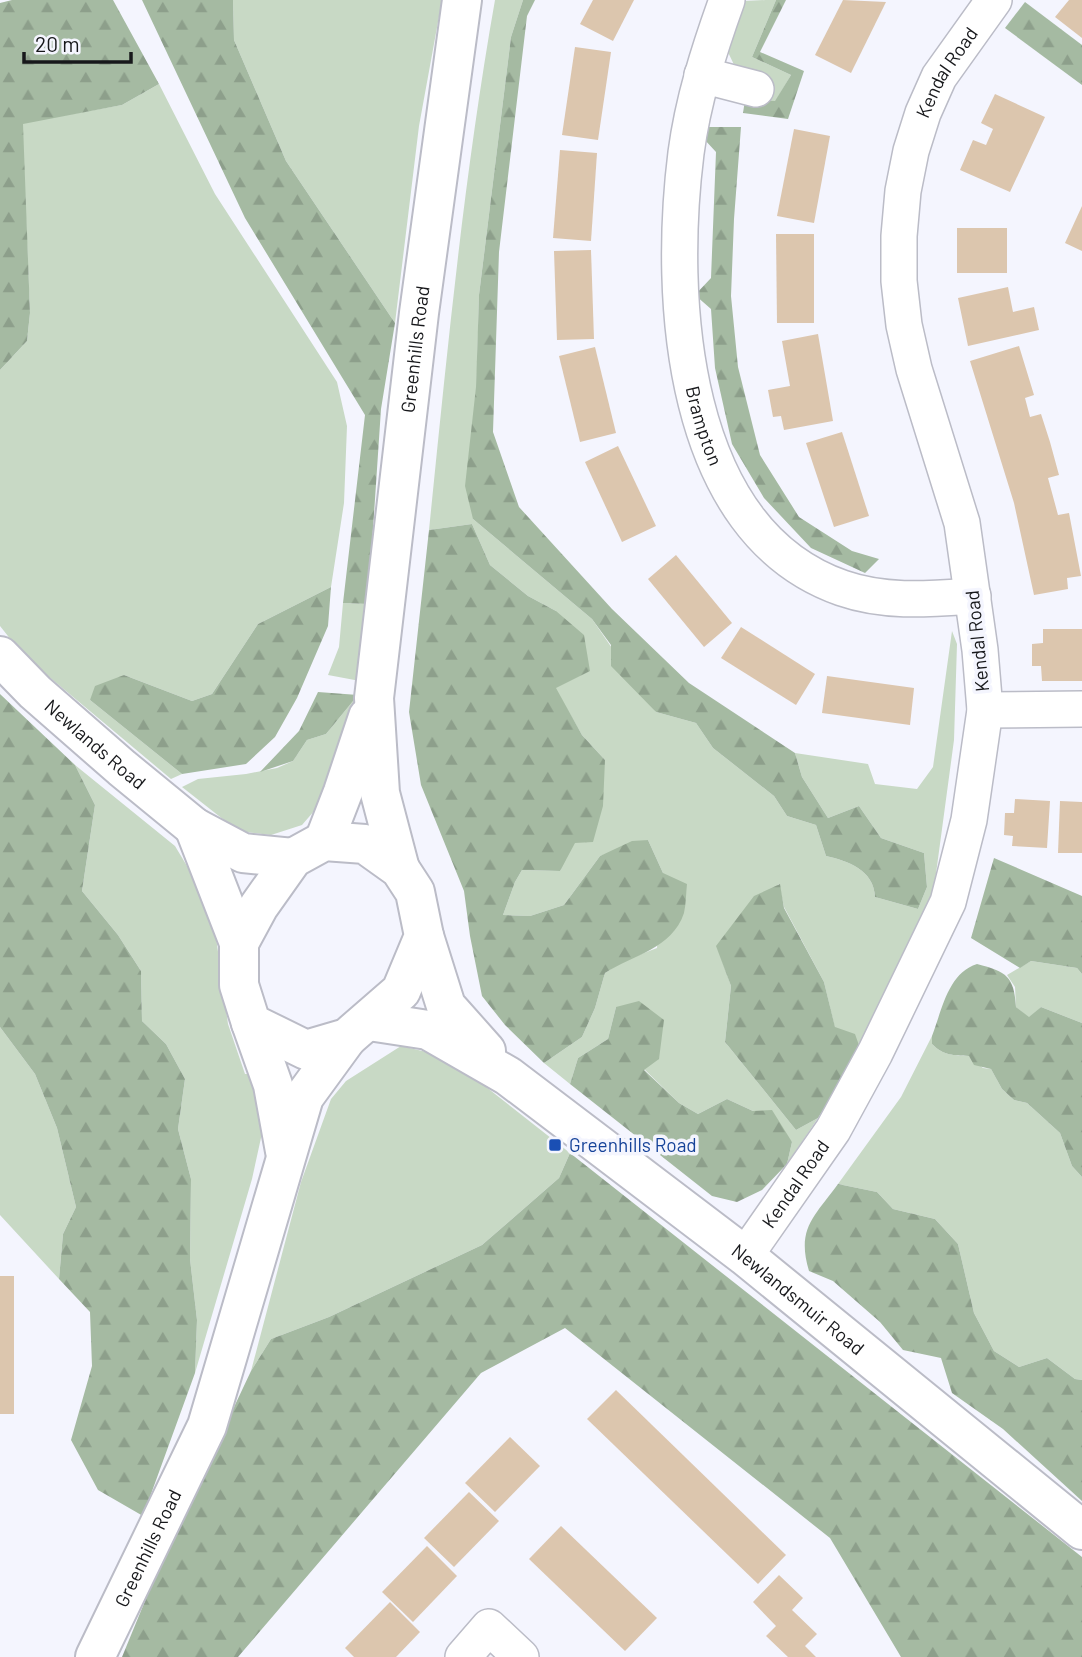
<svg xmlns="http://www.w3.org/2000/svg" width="1082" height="1657" font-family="Barlow,sans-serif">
	<defs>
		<pattern id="forest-firs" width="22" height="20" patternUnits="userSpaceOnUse" patternTransform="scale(1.75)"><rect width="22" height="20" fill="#a5baa2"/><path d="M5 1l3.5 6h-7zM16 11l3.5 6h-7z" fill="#8d9f8b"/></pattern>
	</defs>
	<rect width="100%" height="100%" fill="#f4f5fe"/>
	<g fill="#c8d9c5">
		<path d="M233 0H442L419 126 395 323 286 161 234 40Z"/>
		<path d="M495 0H523L511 37 479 295 473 519 592 619 656 712 696 723 713 748 774 796 787 816 816 825 826 856C848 861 874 870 875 897L918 909 927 887 924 853 881 838 859 806 828 818 802 777 795 753 868 764 875 784 917 789 933 767 952 631 957 644 954 740 935 881 919 934 861 1051 835 1028 824 982 784 907 779 884 717 946 731 986 725 1042 796 1130 818 1118 787 1164 792 1142 753 1111 727 1099 698 1114 679 1103 644 1069 616 1007 608 1039 578 1058 570 1084 544 1063 582 1037 595 1008 605 973 623 961 657 948 663 873 648 840 600 856 564 905 530 916 503 915 515 882 522 870 560 871 605 760 582 735 555 688 556 611 528 596 490 565 472 524 429 530C447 353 464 175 495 0Z"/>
		<path d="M766 0H776L752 57 791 75 775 102 761 101 737 71 726 48 743 1Z"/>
		<path d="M159 84 215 194 337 382 347 426 344 503 331 587 258 624 212 694 192 701 124 675 90 700 182 774 171 779 23 655 0 626V370L27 341 30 313 22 123 122 105Z"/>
		<path d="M343 603 368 604 360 681 328 675 339 647Z"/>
		<path d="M358 695 321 803 302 825 271 835 238 831 182 787 198 779 246 774 277 768 293 761 307 740 326 734Z"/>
		<path d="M75 765 175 846 202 891 215 930 228 1024 245 1074H259L266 1115 252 1179 195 1373 197 1320 190 1259 191 1179 178 1129 185 1079 166 1044 142 1021 141 971 118 935 82 891 95 805Z"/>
		<path d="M1031 961 1077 968 1082 974V1023L1041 1007 1029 1018 1016 1007 1015 987 1007 975Z"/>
		<path d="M0 1027 35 1074 57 1128 76 1207 63 1234 59 1279 0 1215Z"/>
		<path d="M932 1036V1044C944 1056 953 1055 969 1056L983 1068 991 1069 1002 1089 1014 1100 1027 1103 1060 1133 1072 1166 1082 1177V1380L1075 1379 1047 1358 1019 1367 994 1351 974 1313 958 1244 935 1219 893 1209 877 1192 838 1184 901 1097Z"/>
		<path d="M401 1046 448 1057 570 1153 559 1178 482 1245 329 1317 271 1339 251 1371 301 1182 331 1099 346 1081Z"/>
	</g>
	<g fill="url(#forest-firs)">
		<path d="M12 0H113L159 84 122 105 23 124 30 313 27 341 0 370V3Z"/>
		<path d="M142 0H233L234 40 286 161 395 323 381 409 368 604 343 603 365 415 245 218Z"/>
		<path d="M523 0H535L527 16 499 252 493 432 519 507 612 609 689 683 795 753 802 777 828 818 859 806 881 838 924 853 927 887 918 909 875 897C874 870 848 861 826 856L816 825 787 816 774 796 713 748 696 723 656 712 611 666V645L592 619 473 519 465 486 476 387 479 295 511 37Z"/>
		<path d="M776 0H786L760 52 804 71 788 119 743 113 745 100 775 101 791 75 752 57Z"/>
		<path d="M1025 2 1082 45V85L1005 28Z"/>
		<path d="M706 127H741L734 219 731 296 738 367 760 455 799 517 852 551 879 559 865 573 811 548 764 498 732 444 715 368 711 309 695 295 711 278 716 152 704 139Z"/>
		<path d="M472 524 490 565 528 596 556 611 584 635 590 671 556 688 582 735 605 760 603 806 593 842 575 843 560 871 522 870 515 882 503 915 530 916 564 905 600 856 632 841 648 840 663 873 687 884C686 893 686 904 684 913 672 949 633 955 605 973L595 1008 582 1037 544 1063 505 1025 482 996 470 936 464 891 421 785 409 712 429 530Z"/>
		<path d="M331 587 328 626 297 698 275 737 246 764 182 774 90 700 95 686 124 675 192 701 212 694 258 624Z"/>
		<path d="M318 692 358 695 326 734 307 740 293 761 260 772 299 731Z"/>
		<path d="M0 694 75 765 95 805 82 891 118 935 141 971 142 1021 166 1044 185 1079 178 1129 191 1179 190 1259 197 1320 195 1373 143 1516 98 1490 71 1440 92 1366 90 1312 59 1279 63 1234 76 1207 57 1128 35 1074 0 1027Z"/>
		<path d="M994 858 1082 896V974L1077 968 1031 961 1020 968 971 938Z"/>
		<path d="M780 884 784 908 824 982 835 1027 855 1034 861 1051 818 1118 796 1130 725 1042 731 986 716 946 754 896Z"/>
		<path d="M977 964C1007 972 1014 976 1016 1007L1029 1017 1041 1007 1082 1023V1177L1072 1166 1060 1133 1027 1103 1014 1100 1002 1089 991 1069 974 1065 969 1056C953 1055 944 1056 932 1044V1036C942 1010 948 973 977 964Z"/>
		<path d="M639 1001 664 1020 659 1059 644 1070 679 1103 698 1114 727 1099 753 1111 772 1110 792 1142 787 1164 762 1190 737 1202 712 1196 570 1084 578 1058 608 1039 616 1007Z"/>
		<path d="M570 1153 1082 1557V1657H901L830 1538 565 1328 481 1373 238 1657H122L161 1562 251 1371 271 1339 329 1317 482 1245 559 1178Z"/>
		<path d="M838 1184 877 1192 893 1209 935 1219 958 1244 974 1313 994 1351 1019 1367 1047 1358 1075 1379 1082 1380V1501L1003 1429 952 1393 941 1358 903 1350 880 1322 833 1281 809 1271C796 1228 815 1216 838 1184Z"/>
	</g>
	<g fill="#dcc6ae">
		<path d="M593 0H634L613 41 580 24Z"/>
		<path d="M843 0 886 2 851 73 815 55Z"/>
		<path d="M1069 0H1082V38L1055 17Z"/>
		<path d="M575 47 611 52 598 140 562 135Z"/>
		<path d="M995 94 1045 117 1010 192 960 170 973 140 986 145 993 129 981 123Z"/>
		<path d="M794 129 830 136 814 223 777 216Z"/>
		<path d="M560 150 597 153 591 241 553 238Z"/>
		<path d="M1082 206V251L1065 243Z"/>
		<rect x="957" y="228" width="50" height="45"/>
		<path d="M776 234H814V323H777Z"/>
		<path d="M591 250 594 339 557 340 554 251Z"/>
		<path d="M1008 287 1013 312 1034 307 1039 330 968 346 958 298Z"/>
		<path d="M818 334 833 421 784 430 781 416 773 417 768 390 790 386 782 341Z"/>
		<path d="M1019 346 1034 395 1025 398 1030 417 1041 414 1050 442 1059 475 1048 478 1058 515 1069 513 1081 576 1067 578 1068 589 1034 595 1014 503 970 361Z"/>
		<path d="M595 347 616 433 580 442 559 356Z"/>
		<path d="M842 432 869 516 834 527 806 443Z"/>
		<path d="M618 446 656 526 622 542 585 462Z"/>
		<path d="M676 555 732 623 704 647 648 579Z"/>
		<path d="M741 627 815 674 796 705 721 658Z"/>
		<path d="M1043 629H1082V681H1042L1041 666H1032V644L1043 643Z"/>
		<path d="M827 676 914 688 910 725 822 713Z"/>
		<path d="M1015 799 1050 801 1047 848 1012 846 1013 836 1004 835 1005 813H1014Z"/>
		<path d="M1060 801 1082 802V853H1058Z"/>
		<rect x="0" y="1276" width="14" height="138"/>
		<path d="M616 1390 786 1555 758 1584 587 1419Z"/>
		<path d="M510 1437 540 1466 495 1512 465 1483Z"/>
		<path d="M469 1492 499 1521 454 1567 424 1538Z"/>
		<path d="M561 1526 657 1618 625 1651 529 1559Z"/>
		<path d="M427 1546 457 1576 413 1622 382 1592Z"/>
		<path d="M779 1575 803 1598 792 1610 817 1634 805 1646 816 1657H788L766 1636 776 1626 753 1602Z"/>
		<path d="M390 1602 420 1632 396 1657H354L345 1648Z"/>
	</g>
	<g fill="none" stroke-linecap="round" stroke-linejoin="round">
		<defs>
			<g id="minor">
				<path id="s1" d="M727 0C709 50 693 100 686 153 668 296 679 531 842 588 885 603 929 599 973 596"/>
				<path d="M702 75 756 89"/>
				<path d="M985 710 1082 709"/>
				<path id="s2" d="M745 1256 833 1130 875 1053 948 902 969 820 985 710 980 650 962 523 914 369 904 325 899 281V236L903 191 911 151 923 113 939 77 994 0"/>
				<path d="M463 1657 489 1627 521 1657"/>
			</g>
			<g id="tertiary">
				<path id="s3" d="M0 656 35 692 122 768 194 827 243 853 293 858"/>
				<path d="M194 827 239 943"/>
				<path d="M324 841 365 844 400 869 415 892 424 936 401 991 347 1038 306 1050 251 1023 239 985V943L259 906 293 858Z"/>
				<path d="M324 841 343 792 368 717"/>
				<path id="s4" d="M400 869 380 793 374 698 419 313 462 0"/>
				<path d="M424 936 446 1006 486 1051"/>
				<path id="s5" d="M369 1021 428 1030 508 1076 745 1256 1082 1530"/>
				<path d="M251 1023 273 1085 285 1151"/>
				<path id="s6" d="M95 1657 207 1426 304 1097 347 1038"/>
			</g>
		</defs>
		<use href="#minor" stroke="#bbbcc7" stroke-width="38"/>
		<use href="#tertiary" stroke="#bbbcc7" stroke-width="42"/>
		<use href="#minor" stroke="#fff" stroke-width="35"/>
		<use href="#tertiary" stroke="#fff" stroke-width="38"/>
	</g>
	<rect fill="#1a4fb4" stroke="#f4f5fe" stroke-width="2.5" x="548" y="1138" width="14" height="14" rx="3.5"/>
	<g text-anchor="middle" stroke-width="7" stroke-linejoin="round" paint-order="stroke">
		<g font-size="19" fill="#17181b" stroke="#f4f5fe">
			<text dy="7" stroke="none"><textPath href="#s2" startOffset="1262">Kendal Road</textPath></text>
			<text dy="7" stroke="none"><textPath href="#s4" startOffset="525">Greenhills Road</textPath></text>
			<text dy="7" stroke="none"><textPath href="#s1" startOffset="434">Brampton</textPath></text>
			<text transform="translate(977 641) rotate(-96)" y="7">Kendal Road</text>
			<text dy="7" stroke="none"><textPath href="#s3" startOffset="130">Newlands Road</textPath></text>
			<text dy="7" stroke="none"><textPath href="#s2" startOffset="88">Kendal Road</textPath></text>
			<text dy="7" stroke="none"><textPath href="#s5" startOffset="518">Newlandsmuir Road</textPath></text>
			<text dy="7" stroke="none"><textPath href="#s6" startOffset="121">Greenhills Road</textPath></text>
		</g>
		<g font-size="19" fill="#164399" stroke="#f4f5fe" text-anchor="start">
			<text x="569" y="1152">Greenhills Road</text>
		</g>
	</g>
	<path d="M24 52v10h107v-10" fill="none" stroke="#17181b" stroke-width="3.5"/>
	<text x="35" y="52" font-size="21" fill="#17181b" stroke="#f4f5fe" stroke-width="5" paint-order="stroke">20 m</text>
</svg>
